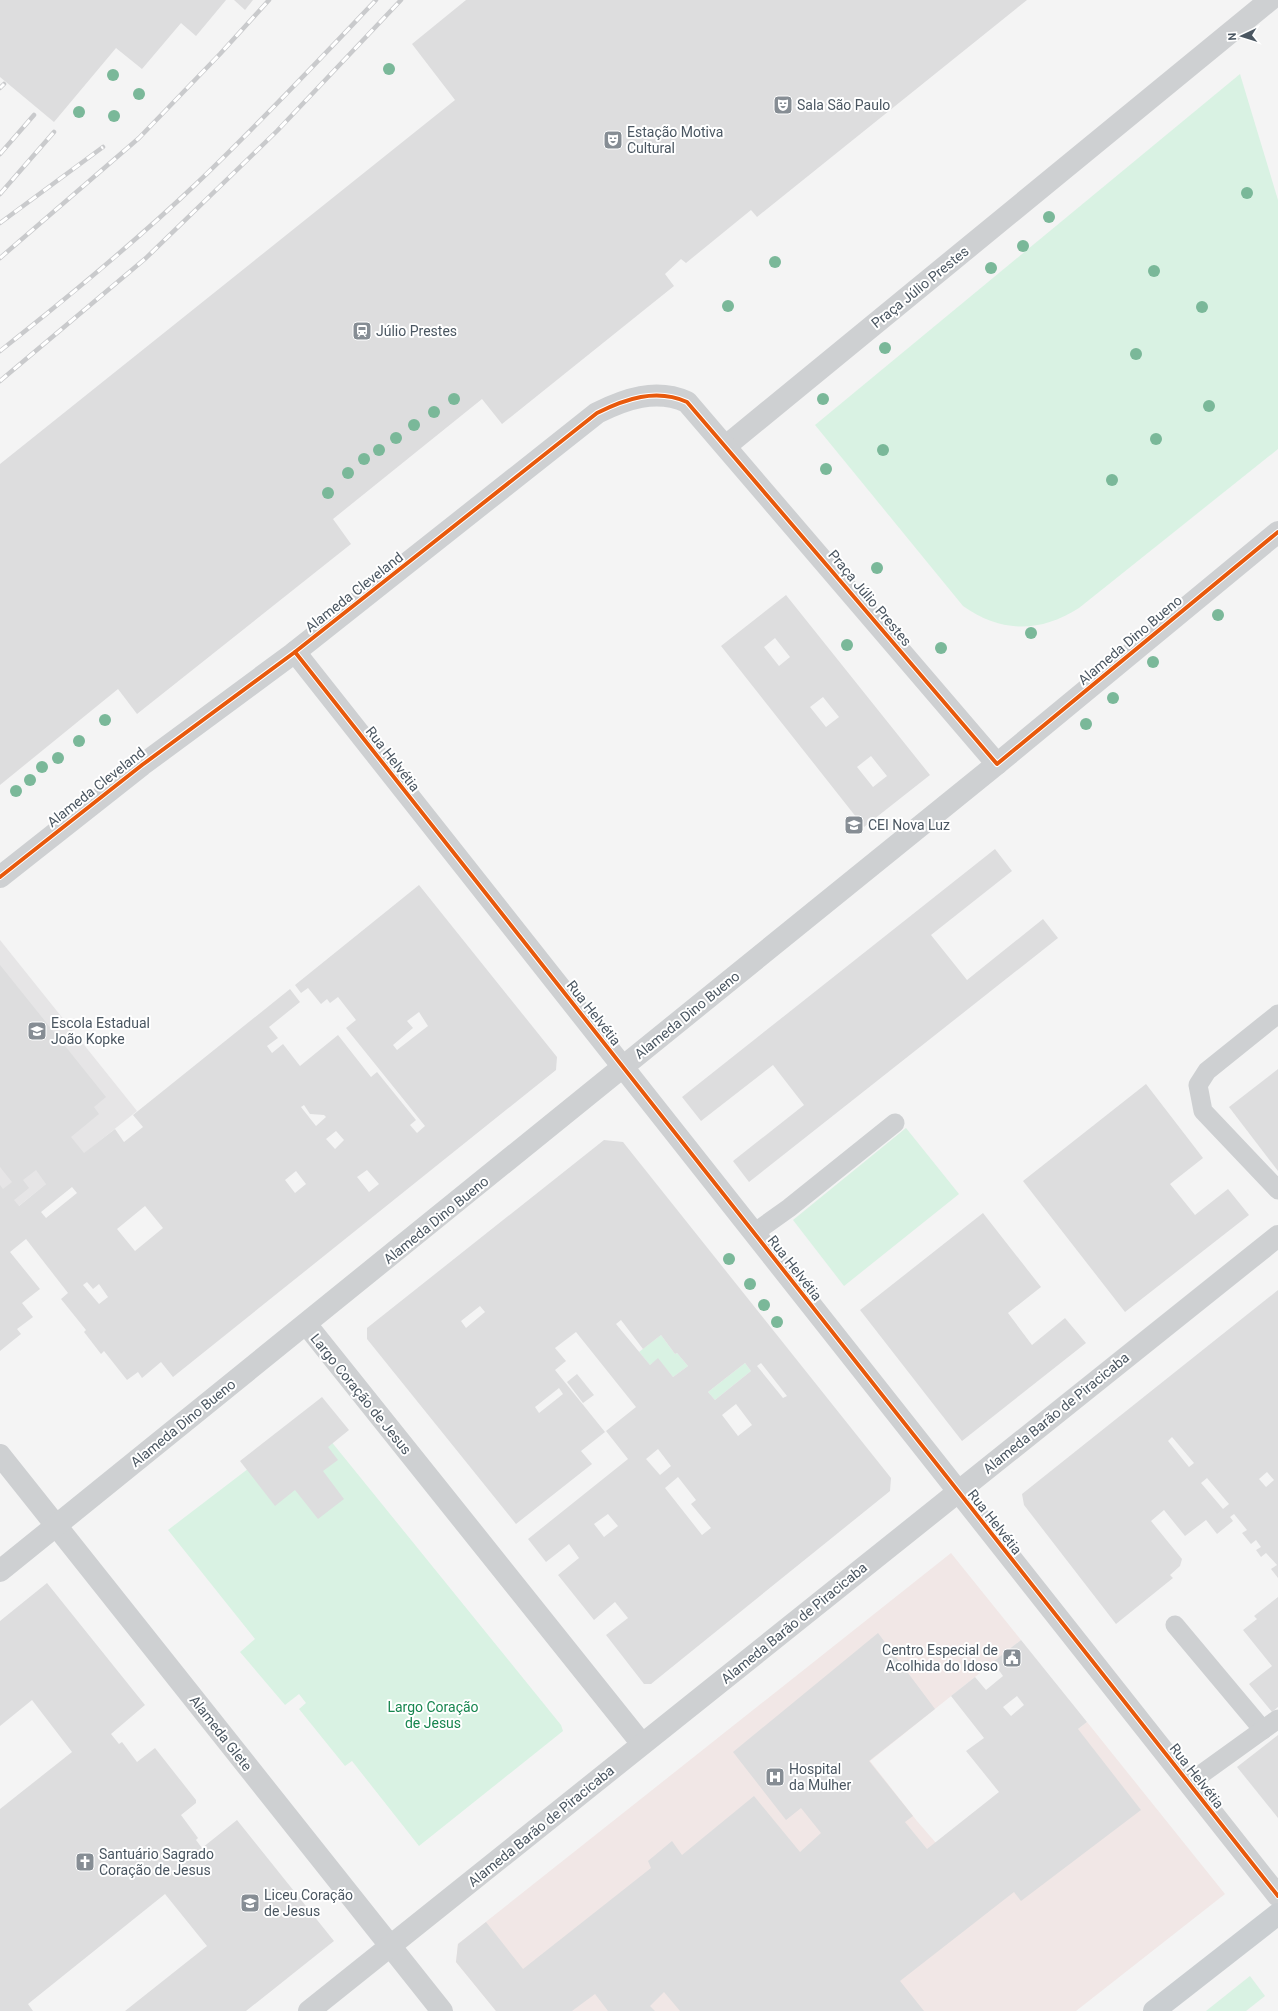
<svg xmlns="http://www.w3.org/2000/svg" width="1278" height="2011" font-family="Roboto,sans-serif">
	<rect width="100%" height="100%" fill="#f4f4f4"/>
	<path fill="#e6e5e6" d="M0 940 137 1111 0 1221Z"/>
	<path fill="#f1e7e6" d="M951 1553 1021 1640 870 1761 917 1821 936 1843 1087 1722 1225 1894 1076 2011H496L456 1962 458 1944Z"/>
	<g fill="#d9f2e3">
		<path d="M1240 74 1278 200V449L1079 608C1040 633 1001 633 963 606L815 425Z"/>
		<path d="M906 1128 959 1194 844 1286 793 1220Z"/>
		<path d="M661 1335 675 1354 677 1353 688 1366 673 1377 658 1359 650 1365 639 1352Z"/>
		<path d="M745 1363 751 1371 715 1400 708 1392Z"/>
		<path d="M313 1419 561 1725 563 1731 419 1846 352 1761 345 1766 299 1709 306 1703 299 1694 285 1705 240 1652 255 1639 168 1530Z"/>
		<path d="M1250 1976 1265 1996 1246 2011H1206Z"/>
	</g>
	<g fill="#ddddde" fill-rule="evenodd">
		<path d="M0 0H226L196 36 181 23 142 69 116 48 54 122 0 77Z"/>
		<path d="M234 0H253L245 10Z"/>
		<path d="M466 0H1027L757 217 751 210 686 263 681 259 665 274 674 286 502 424 482 399 333 519 351 544 137 714 118 689 0 785V464L455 100 412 44Z"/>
		<path d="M786 595 930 775 864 827 721 646ZM775 638 790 657 779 666 764 647ZM823 697 839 717 826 727 810 707ZM871 756 887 776 873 787 857 767Z"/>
		<path d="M995 849 1012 871 931 935 967 980 1043 919 1058 938 749 1182 733 1161 804 1105 773 1065 701 1121 682 1097Z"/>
		<path d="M419 885 557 1057 556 1070 173 1377 161 1362 142 1378 138 1372 127 1380 104 1351 101 1354 84 1332 86 1330 61 1299 68 1293 26 1239 10 1252 40 1289 22 1303 33 1317 17 1329 21 1334 0 1351V1185L3 1189 12 1182 0 1167V965L106 1097 94 1107 99 1114 71 1137 84 1153 115 1129 124 1142 143 1127 133 1115 290 989 300 1002 269 1027 278 1038 267 1046 272 1053 283 1044 300 1066 338 1035 371 1077 377 1072 416 1120 410 1125 417 1133 425 1126 346 1028 356 1020 338 997 330 1003 327 999 321 1004 308 988 301 993 295 985ZM419 1012 428 1026 397 1050 393 1045 413 1028 407 1021ZM304 1105 310 1114 324 1115 326 1117 316 1126 301 1107ZM336 1131 344 1140 335 1149 326 1139ZM36 1170 46 1184 19 1206 14 1200 29 1188 23 1180ZM367 1170 379 1184 369 1192 357 1177ZM296 1171 306 1184 295 1193 285 1180ZM72 1187 77 1193 46 1218 41 1212ZM145 1206 163 1228 135 1251 117 1229ZM87 1282 93 1289 99 1284 108 1297 99 1304 83 1285Z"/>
		<path d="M1278 1069V1171L1229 1107Z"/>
		<path d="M1146 1084 1203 1158 1170 1184 1195 1215 1228 1189 1249 1215 1125 1312 1023 1181Z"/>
		<path d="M604 1140 623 1142 891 1478 890 1491 651 1684H644L606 1635 628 1618 615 1602 594 1620 558 1575 579 1558 569 1544 546 1562 528 1539 628 1459 606 1431 636 1407 576 1332 555 1348 566 1361 555 1370 605 1432 581 1451 592 1464 516 1524 367 1339V1328ZM480 1306 485 1312 466 1328 461 1321ZM621 1320 643 1349 661 1335 675 1354 677 1353 688 1366 673 1377 658 1358 650 1365 616 1324ZM745 1363 751 1371 715 1400 708 1392ZM761 1363 787 1396 783 1398 757 1366ZM559 1388 563 1394 539 1413 535 1407ZM736 1404 752 1425 738 1436 722 1415ZM658 1449 671 1466 660 1475 646 1459ZM678 1477 696 1500 691 1504 711 1528 702 1535 665 1488ZM608 1514 618 1526 604 1537 594 1524Z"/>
		<path d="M983 1213 1041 1287 1008 1313 1032 1345 1065 1318 1086 1343 962 1441 860 1310Z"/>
		<path d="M1278 1290V1578L1271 1569 1277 1565 1266 1553 1261 1557 1256 1550 1261 1547 1256 1540 1251 1544 1242 1533 1247 1530 1234 1514 1230 1517 1233 1521 1217 1534 1206 1520 1185 1536 1164 1510 1151 1521 1182 1559 1180 1566 1170 1575 1173 1578 1116 1624 1024 1505 1022 1494ZM1172 1437 1194 1463 1189 1467 1168 1441ZM1267 1472 1274 1480 1266 1487 1259 1479ZM1207 1478 1229 1504 1223 1509 1201 1483Z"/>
		<path d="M577 1374 594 1395 583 1403 567 1382Z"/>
		<path d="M322 1397 349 1430 328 1447 338 1460 323 1471 344 1499 318 1519 295 1490 275 1506 240 1461Z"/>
		<path d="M47 1583 145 1705 111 1734 119 1744 122 1742 137 1762 155 1748 196 1800V1803L181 1815 198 1838 196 1840 202 1848 237 1820 334 1941 246 2011H125L207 1946 165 1894 28 2004 33 2011H0V1809L72 1752 32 1700 0 1726V1621Z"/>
		<path d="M1278 1597V1707L1272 1712 1249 1684 1272 1666 1243 1630 1257 1619 1254 1616Z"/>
		<path d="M878 1633 935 1709 869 1761 913 1816 905 1822 927 1849 999 1792 966 1751 984 1738 951 1696 975 1677 986 1690 1003 1676 993 1662 1021 1640 1087 1722 1078 1729 1141 1810 1021 1901 1014 1892 900 1981 924 2011H680L664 1992 650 2006 655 2011H608L595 1994 572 2011H496L456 1962 458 1944 486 1922 523 1969 651 1868 648 1861 672 1841 682 1855 754 1796 800 1852 821 1833 801 1808 786 1820 733 1752ZM1017 1696 1024 1705 1011 1716 1003 1707Z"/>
		<path d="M1278 1735V1818L1237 1767Z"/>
	</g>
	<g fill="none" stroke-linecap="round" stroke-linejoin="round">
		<g stroke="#ced0d2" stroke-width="19">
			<path d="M1278 1014 1207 1071 1198 1085 1203 1111 1278 1190"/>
			<path d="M754 1233 789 1208 895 1123"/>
			<path d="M1175 1625 1263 1730"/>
			<path d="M1189 1783 1278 1719"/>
		</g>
		<g stroke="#ced0d2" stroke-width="22">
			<path d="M726 446 1270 0"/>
			<path d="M295 652 1278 1896"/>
			<path d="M0 877 142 765 295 652 597 413C625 399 656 388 687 402L997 764"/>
			<path d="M306 1324 642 1744"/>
			<path d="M0 1455 442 2011"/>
			<path d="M0 1571 997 764 1278 532"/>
			<path d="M309 2011 1278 1236"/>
		</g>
		<path stroke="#caced1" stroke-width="22" d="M1154 2011 1278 1914"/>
		<defs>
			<g id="rail">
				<path d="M0 88 4 84"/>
				<path d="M0 154 34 115"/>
				<path d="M0 194 54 132"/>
				<path d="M0 223 103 147"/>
				<path d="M0 258 139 138 220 54 269 0"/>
				<path d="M0 351C67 298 134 243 196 184 258 125 317 62 376 0"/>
				<path d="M0 381 146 258 277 131 401 0"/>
			</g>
		</defs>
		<use href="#rail" stroke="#c9cacc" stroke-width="4.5"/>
		<use href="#rail" stroke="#fff" stroke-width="3" stroke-dasharray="9" stroke-linecap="butt"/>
		<defs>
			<g id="cycleway">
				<path d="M295 652 1278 1896"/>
				<path d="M0 877 142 765 295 652 597 413C625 399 656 388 687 402L997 764 1278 532"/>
			</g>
		</defs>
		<use href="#cycleway" stroke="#fff" stroke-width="6"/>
		<use href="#cycleway" stroke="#e8590c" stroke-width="4"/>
	</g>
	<g fill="#7ab899">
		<circle cx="389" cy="69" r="6"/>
		<circle cx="113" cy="75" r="6"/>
		<circle cx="139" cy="94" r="6"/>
		<circle cx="79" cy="112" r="6"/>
		<circle cx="114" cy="116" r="6"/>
		<circle cx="1247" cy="193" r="6"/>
		<circle cx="1049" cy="217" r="6"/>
		<circle cx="1023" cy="246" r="6"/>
		<circle cx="775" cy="262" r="6"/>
		<circle cx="991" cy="268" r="6"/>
		<circle cx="1154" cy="271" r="6"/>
		<circle cx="728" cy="306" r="6"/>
		<circle cx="1202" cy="307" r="6"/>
		<circle cx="885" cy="348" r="6"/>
		<circle cx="1136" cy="354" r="6"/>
		<circle cx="454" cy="399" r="6"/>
		<circle cx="823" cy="399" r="6"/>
		<circle cx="1209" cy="406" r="6"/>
		<circle cx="434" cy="412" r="6"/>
		<circle cx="414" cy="425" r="6"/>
		<circle cx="396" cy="438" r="6"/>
		<circle cx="1156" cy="439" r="6"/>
		<circle cx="379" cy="450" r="6"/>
		<circle cx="883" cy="450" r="6"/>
		<circle cx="364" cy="459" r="6"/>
		<circle cx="826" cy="469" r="6"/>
		<circle cx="348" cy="473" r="6"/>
		<circle cx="1112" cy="480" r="6"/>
		<circle cx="328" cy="493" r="6"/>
		<circle cx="877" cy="568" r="6"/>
		<circle cx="1218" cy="615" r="6"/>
		<circle cx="1031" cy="633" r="6"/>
		<circle cx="847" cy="645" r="6"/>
		<circle cx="941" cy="648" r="6"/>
		<circle cx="1153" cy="662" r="6"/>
		<circle cx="1113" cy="698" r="6"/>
		<circle cx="105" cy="720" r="6"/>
		<circle cx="1086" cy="724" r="6"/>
		<circle cx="79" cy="741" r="6"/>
		<circle cx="58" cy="758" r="6"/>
		<circle cx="42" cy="767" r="6"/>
		<circle cx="30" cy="780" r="6"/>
		<circle cx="16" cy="791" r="6"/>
		<circle cx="729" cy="1259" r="6"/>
		<circle cx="750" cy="1284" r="6"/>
		<circle cx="764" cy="1305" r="6"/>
		<circle cx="777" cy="1322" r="6"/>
	</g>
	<defs>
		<symbol id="theatre-square" viewBox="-11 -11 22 22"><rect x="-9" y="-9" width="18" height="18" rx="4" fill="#868d94" stroke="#fff"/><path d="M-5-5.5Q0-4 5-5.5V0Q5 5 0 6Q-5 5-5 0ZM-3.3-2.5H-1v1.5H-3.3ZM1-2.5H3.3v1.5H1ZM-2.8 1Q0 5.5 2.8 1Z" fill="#fff"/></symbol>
		<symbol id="station-square" viewBox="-11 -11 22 22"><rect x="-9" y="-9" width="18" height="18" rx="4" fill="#868d94" stroke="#fff"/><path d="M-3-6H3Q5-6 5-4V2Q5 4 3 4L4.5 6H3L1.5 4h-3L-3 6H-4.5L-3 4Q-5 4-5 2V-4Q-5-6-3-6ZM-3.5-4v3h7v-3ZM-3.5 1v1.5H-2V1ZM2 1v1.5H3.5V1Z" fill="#fff"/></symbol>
		<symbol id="school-square" viewBox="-11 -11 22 22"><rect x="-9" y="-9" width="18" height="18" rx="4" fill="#868d94" stroke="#fff"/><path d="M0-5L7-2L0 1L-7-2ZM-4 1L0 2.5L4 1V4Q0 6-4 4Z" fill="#fff"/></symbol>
		<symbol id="civic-square" viewBox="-11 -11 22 22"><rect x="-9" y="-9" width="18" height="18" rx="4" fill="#868d94" stroke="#fff"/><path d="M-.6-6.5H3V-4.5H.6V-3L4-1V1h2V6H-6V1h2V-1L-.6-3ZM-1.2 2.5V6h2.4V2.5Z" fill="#fff"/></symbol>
		<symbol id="hospital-square" viewBox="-11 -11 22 22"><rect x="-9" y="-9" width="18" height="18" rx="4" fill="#868d94" stroke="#fff"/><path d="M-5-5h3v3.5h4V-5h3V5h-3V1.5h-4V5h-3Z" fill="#fff"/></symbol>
		<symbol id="church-square" viewBox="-11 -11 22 22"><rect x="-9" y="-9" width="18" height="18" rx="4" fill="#868d94" stroke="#fff"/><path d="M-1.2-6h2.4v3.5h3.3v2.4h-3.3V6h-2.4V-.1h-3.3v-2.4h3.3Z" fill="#fff"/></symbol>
	</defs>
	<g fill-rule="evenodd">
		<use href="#theatre-square" x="772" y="94" width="22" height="22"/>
		<use href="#theatre-square" x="602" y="129" width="22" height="22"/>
		<use href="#station-square" x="351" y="320" width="22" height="22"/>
		<use href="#school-square" x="843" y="814" width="22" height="22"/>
		<use href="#school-square" x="26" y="1020" width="22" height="22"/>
		<use href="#civic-square" x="1001" y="1647" width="22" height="22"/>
		<use href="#hospital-square" x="764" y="1766" width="22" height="22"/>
		<use href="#church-square" x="74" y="1851" width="22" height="22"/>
		<use href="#school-square" x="239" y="1892" width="22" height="22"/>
	</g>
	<g text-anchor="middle" stroke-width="4" stroke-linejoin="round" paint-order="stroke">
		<g font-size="14" fill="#4a5661" stroke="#fff" text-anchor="start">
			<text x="797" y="110">Sala São Paulo</text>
			<text x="627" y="137">Estação Motiva<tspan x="627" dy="16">Cultural</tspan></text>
			<text x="376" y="336">Júlio Prestes</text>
			<text x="868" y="830">CEI Nova Luz</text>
			<text x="51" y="1028">Escola Estadual<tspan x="51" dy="16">João Kopke</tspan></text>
			<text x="998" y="1655" text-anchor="end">Centro Especial de<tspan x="998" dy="16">Acolhida do Idoso</tspan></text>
			<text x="789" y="1774">Hospital<tspan x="789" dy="16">da Mulher</tspan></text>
			<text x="99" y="1859">Santuário Sagrado<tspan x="99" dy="16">Coração de Jesus</tspan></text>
			<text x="264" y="1900">Liceu Coração<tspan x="264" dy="16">de Jesus</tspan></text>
		</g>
		<g font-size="14" fill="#4a5661" stroke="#fff">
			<text transform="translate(920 287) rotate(-39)" y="5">Praça Júlio Prestes</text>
			<text transform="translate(354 592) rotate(-38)" y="5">Alameda Cleveland</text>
			<text transform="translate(870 598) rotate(50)" y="5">Praça Júlio Prestes</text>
			<text transform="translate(1130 640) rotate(-40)" y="5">Alameda Dino Bueno</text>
			<text transform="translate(393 759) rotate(52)" y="5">Rua Helvétia</text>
			<text transform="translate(96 787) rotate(-38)" y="5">Alameda Cleveland</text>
			<text transform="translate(594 1013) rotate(52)" y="5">Rua Helvétia</text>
			<text transform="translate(687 1015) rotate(-39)" y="5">Alameda Dino Bueno</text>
			<text transform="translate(436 1220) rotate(-39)" y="5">Alameda Dino Bueno</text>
			<text transform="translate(795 1268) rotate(52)" y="5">Rua Helvétia</text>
			<text transform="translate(361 1394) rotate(51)" y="5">Largo Coração de Jesus</text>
			<text transform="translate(1056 1413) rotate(-39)" y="5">Alameda Barão de Piracicaba</text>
			<text transform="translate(183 1423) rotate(-39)" y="5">Alameda Dino Bueno</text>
			<text transform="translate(995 1522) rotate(52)" y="5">Rua Helvétia</text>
			<text transform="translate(794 1623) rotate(-39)" y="5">Alameda Barão de Piracicaba</text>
			<text transform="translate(221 1733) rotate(52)" y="5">Alameda Glete</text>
			<text transform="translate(1197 1776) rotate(52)" y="5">Rua Helvétia</text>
			<text transform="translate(541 1826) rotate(-39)" y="5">Alameda Barão de Piracicaba</text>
		</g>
		<g font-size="14" fill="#17864f" stroke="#fff">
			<text x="433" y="1712">Largo Coração<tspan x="433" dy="16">de Jesus</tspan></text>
		</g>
	</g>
	<g transform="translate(1242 36) rotate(266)" stroke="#ffffff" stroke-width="3" paint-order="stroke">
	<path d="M0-3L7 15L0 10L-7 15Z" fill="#4a5661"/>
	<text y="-6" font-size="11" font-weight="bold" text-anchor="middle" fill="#4a5661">N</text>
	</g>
</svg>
